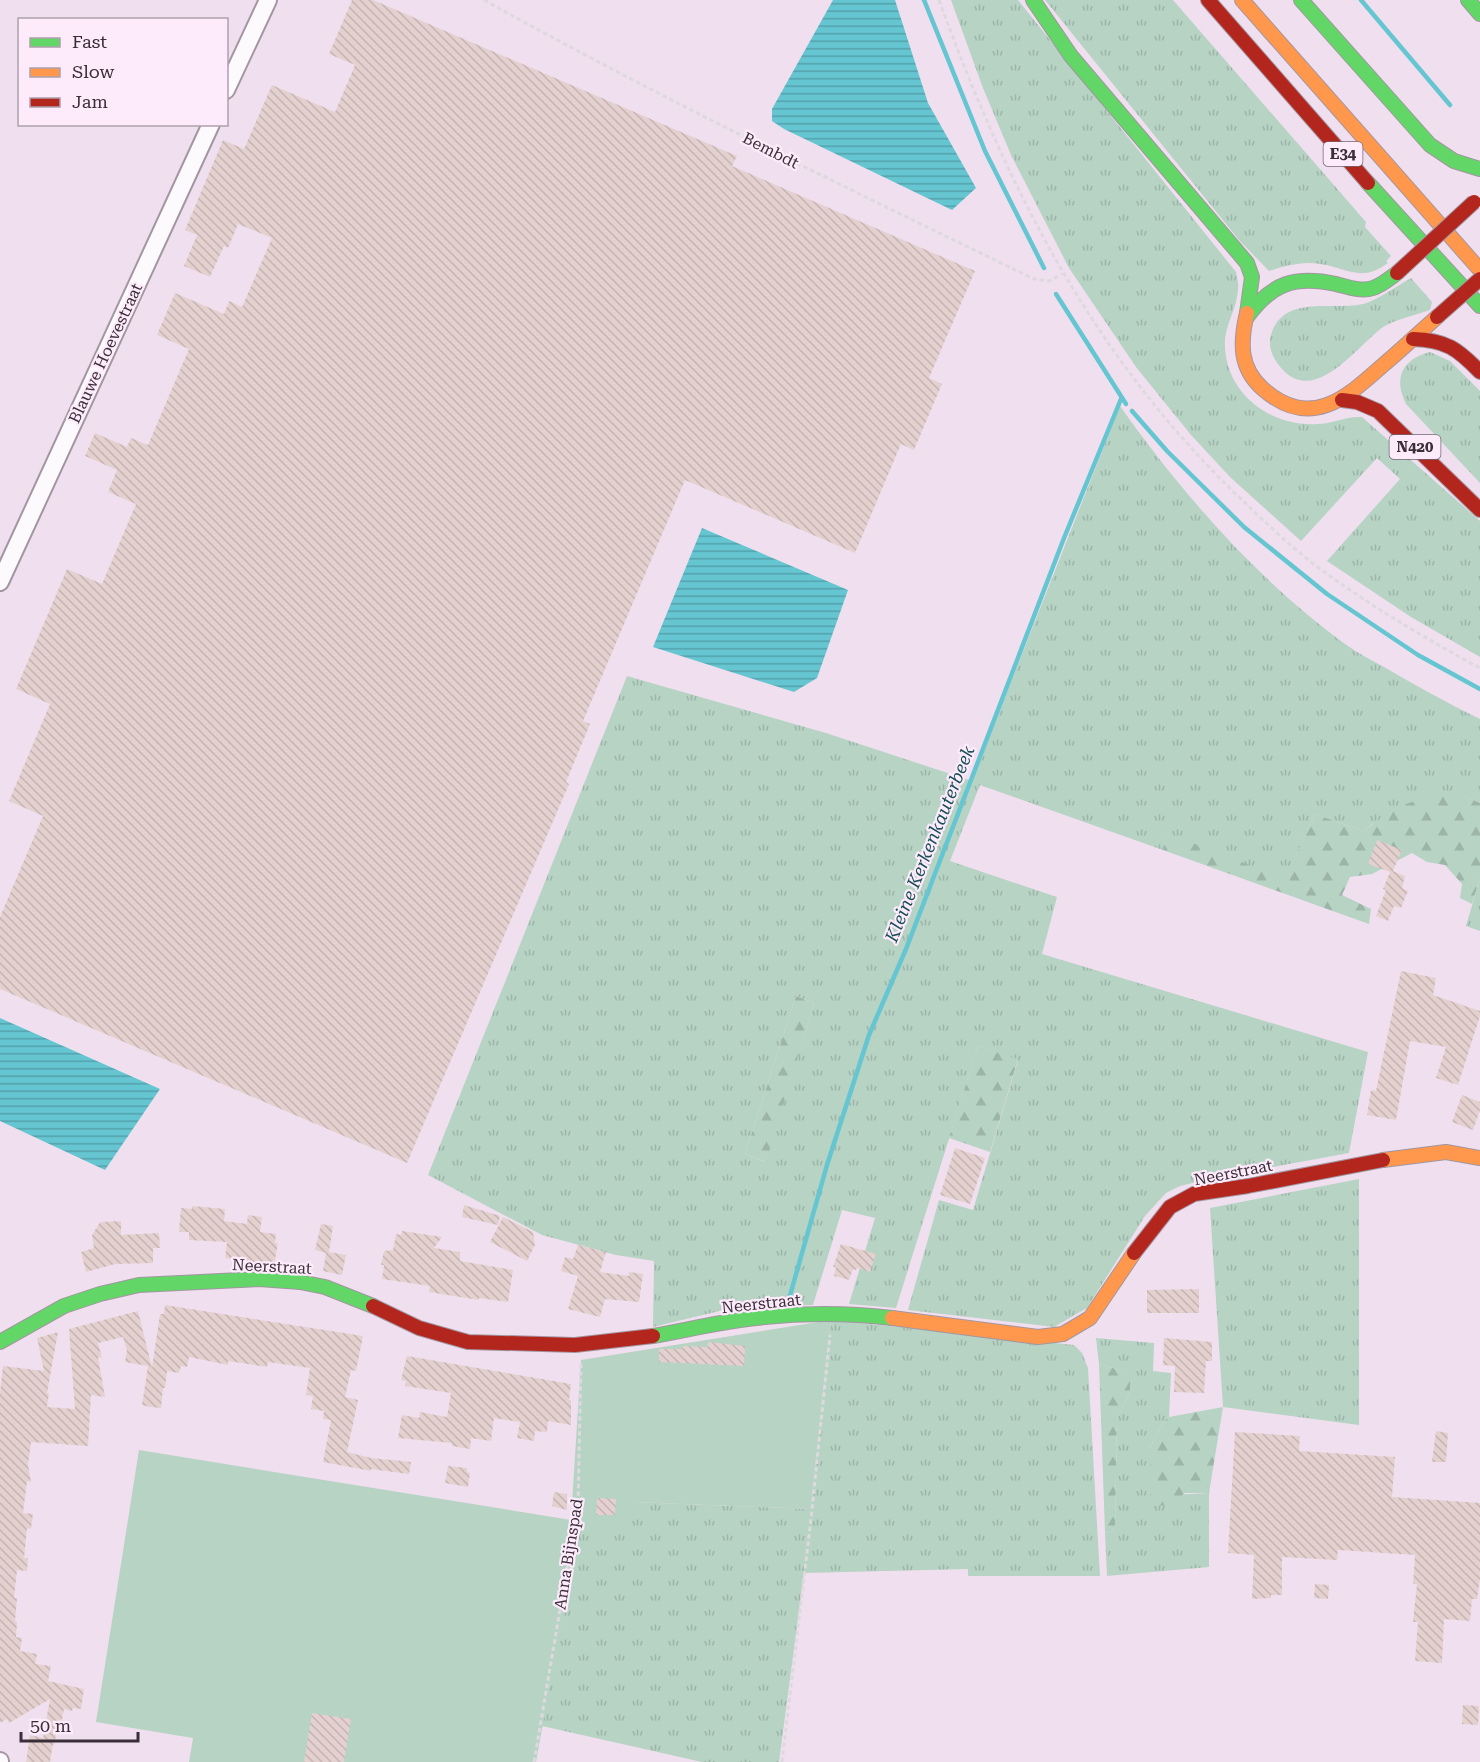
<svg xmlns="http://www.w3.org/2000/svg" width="1480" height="1762" font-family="'Roboto Serif',serif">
	<defs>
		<pattern id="grass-tufts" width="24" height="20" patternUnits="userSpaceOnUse" patternTransform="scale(1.5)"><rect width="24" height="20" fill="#b6d3c4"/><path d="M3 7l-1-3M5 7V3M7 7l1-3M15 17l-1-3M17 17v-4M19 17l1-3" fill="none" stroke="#9db5a9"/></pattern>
		<pattern id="forest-firs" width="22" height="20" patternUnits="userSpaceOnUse" patternTransform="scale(1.5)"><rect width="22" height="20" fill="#b6d3c4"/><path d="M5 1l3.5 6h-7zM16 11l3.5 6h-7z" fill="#9db5a9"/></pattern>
		<pattern id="water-rules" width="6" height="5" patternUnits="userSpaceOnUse" patternTransform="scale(1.5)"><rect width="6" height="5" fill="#65c6d2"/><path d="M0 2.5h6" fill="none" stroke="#54a1ab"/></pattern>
		<pattern id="building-back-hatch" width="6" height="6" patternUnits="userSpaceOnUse" patternTransform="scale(1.5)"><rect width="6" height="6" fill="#e4d1cf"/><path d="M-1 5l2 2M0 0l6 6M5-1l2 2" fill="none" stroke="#c4b4b2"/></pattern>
	</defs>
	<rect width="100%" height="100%" fill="#f0e0ef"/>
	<g fill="url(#grass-tufts)" fill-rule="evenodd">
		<path d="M951 0H1018L1236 272C1237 278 1239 284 1238 290 1237 307 1227 322 1225 339 1222 390 1268 427 1317 424 1332 424 1346 416 1362 417L1480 521V657L1411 617 1327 561 1400 479 1377 458 1301 541 1231 478 1191 435 1136 367 1069 268 1011 155 983 88Z"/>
		<path d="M1045 0H1173L1366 222 1365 227 1391 256 1386 261 1388 263C1361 283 1348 268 1320 264 1303 261 1285 266 1269 271L1239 240Z"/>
		<path d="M1411 278 1432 302 1430 310C1416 315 1396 319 1383 327 1359 344 1318 403 1285 372 1275 362 1267 349 1271 335 1283 294 1331 311 1363 304 1374 302 1399 285 1411 278Z"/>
		<path d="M1430 352 1450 361 1480 391V483L1406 404C1393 378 1402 359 1430 352Z"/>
		<path d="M1120 406C1183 495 1260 583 1348 646 1359 654 1372 660 1384 667 1415 685 1447 703 1480 719V803L1464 796 1372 824 1363 831 1315 814 1285 880 1167 834 1163 850 980 785 950 861 1057 897 1042 954 1368 1052 1349 1153 1212 1178 1180 1186 1166 1193 1145 1216 1087 1308 1054 1327 908 1310 939 1200 973 1210 1018 1060 978 1046 896 1308 849 1304 875 1218 842 1210 813 1305 732 1308 653 1327 654 1261 616 1255 542 1235 428 1175 627 676 826 733 972 781ZM796 996 814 1003 765 1162 745 1154Z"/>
		<path d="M1480 878V931L1466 926Z"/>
		<path d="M1359 1179V1425L1223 1407 1210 1208Z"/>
		<path d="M831 1320 1074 1345 1082 1353 1088 1368 1100 1576H968V1569L804 1573 779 1762H702L542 1726 579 1527 632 1502 811 1509Z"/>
		<path d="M1096 1338 1154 1343 1153 1371 1171 1373 1169 1417 1164 1421 1150 1448V1496L1209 1493V1567L1107 1576 1105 1532 1110 1533 1115 1527 1117 1418 1130 1393 1120 1370 1099 1364Z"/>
	</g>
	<g fill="url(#forest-firs)">
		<path d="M1433 795 1464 796 1480 803V878L1472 904 1460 898 1462 884 1445 865 1427 862 1412 853 1372 874 1350 877 1342 895 1371 909 1369 924 1163 850 1167 833 1285 879 1315 814 1363 831 1397 807Z"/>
		<path d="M796 996 814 1003 766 1162 745 1154Z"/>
		<path d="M978 1046 1018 1059 990 1152 949 1138Z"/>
		<path d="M1099 1364 1120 1370 1130 1380V1393L1117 1418 1115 1527 1110 1533 1105 1532Z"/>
		<path d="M1223 1407 1209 1493H1185L1169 1505 1156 1506 1150 1496V1448L1164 1421 1169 1417Z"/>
	</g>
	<path fill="#b6d3c4" d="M831 1320 811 1509 632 1502 628 1534 579 1527 536 1762H189L193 1738 96 1722 139 1450 571 1520 581 1360Z"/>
	<g fill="url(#water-rules)">
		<path d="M833 0H895L928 103 976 188 952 210 784 129 772 121V109Z"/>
		<path d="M702 528 848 590 817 678 794 692 653 647Z"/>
		<path d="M0 1018 160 1089 105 1170 0 1121Z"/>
	</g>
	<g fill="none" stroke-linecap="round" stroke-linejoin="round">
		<g stroke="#65c6d2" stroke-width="4.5">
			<path d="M924 0 985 151 1044 268"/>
			<path d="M1361 0 1450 105"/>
			<path d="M1056 294 1126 404"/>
			<path d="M1132 411 1167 451 1244 527 1327 594 1418 655 1480 689"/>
			<path d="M787 1306 827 1165 869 1035 906 949 1064 538 1121 399"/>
		</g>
	</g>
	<g fill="url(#building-back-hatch)">
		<path d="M352 0H373L737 156 732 166 975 271 929 378 942 384 914 450 901 444 855 553 685 480 583 721 590 724 566 782 569 784 407 1163 0 989V917L43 816 9 801 50 704 16 689 67 569 102 584 136 504 108 492 117 470 85 456 95 433 127 447 131 438 148 445 189 349 157 335 175 293 224 314 229 301 242 307 272 238 238 224 228 248 224 246 210 277 184 266 197 235 185 230 223 140 244 149 272 85 335 112 355 65 329 54Z"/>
		<path d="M1377 840 1402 850 1393 871 1405 876 1402 888 1408 891 1401 908 1394 906 1388 921 1376 916 1386 890 1383 889 1390 872 1368 864Z"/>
		<path d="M1401 971 1436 978 1433 995 1480 1011V1016L1458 1085 1436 1078 1446 1047 1410 1041 1396 1120 1367 1115 1371 1090 1376 1091Z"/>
		<path d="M1462 1095 1480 1102V1110L1473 1130 1452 1122Z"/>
		<path d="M955 1148 985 1158 970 1204 940 1195Z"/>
		<path d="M464 1205 500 1216 498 1225 462 1217Z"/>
		<path d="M192 1206 225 1209 224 1221 247 1224 248 1215 262 1217 260 1232 276 1234 275 1243H278L274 1265 225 1258 227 1242 189 1240V1232H179L181 1208 192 1209Z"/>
		<path d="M503 1217 533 1232 535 1245 527 1261 490 1242Z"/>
		<path d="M121 1221V1235L159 1233 160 1248H153V1263L115 1264 86 1272 81 1252 94 1248 92 1235 100 1222Z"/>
		<path d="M321 1224 333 1226 329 1252 346 1255 342 1275 323 1271 326 1253 315 1250Z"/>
		<path d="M402 1231 442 1237 434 1248 460 1252V1261L513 1270 508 1302 479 1298V1300L429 1292 430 1286 382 1279 384 1265H381L384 1251 393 1250 396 1234 401 1235Z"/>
		<path d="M841 1244 876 1254 870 1272 857 1268 856 1270 853 1269 849 1280 834 1276 836 1267H833Z"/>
		<path d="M578 1245 606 1252 600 1272 629 1276V1272L643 1274 639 1302 605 1299 600 1317 568 1309 578 1276 561 1271 565 1257 573 1259Z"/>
		<path d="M1199 1289V1313H1147V1290Z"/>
		<path d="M165 1305 363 1336 356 1371 351 1370 345 1397 358 1400 347 1452 371 1458 411 1462 409 1474 371 1469V1471L323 1462 331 1420 323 1419 324 1411 311 1409 313 1396 306 1395 310 1368 268 1362 267 1367 228 1361V1365L189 1357 187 1367 181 1366 179 1373 167 1371 165 1388H163L161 1408 150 1407 142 1405 148 1366 125 1362 127 1351 123 1337 98 1343 102 1358 98 1357 105 1397 91 1395 88 1446 31 1442 28 1465 31 1482 27 1481 23 1513 33 1514 31 1529 27 1528 24 1558H28L27 1571 17 1570 14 1598H17L15 1621 17 1622 16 1637 22 1638 20 1651 37 1654 35 1664 51 1666 48 1681 84 1689 81 1709 73 1708 72 1711 64 1709 61 1725H58L54 1745 53 1744 50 1762H26L30 1735 43 1738 50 1699 9 1723 7 1719 0 1723V1393L3 1366 44 1371 37 1338 58 1332 47 1393H49L47 1407 75 1409 69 1329 138 1311 152 1368 160 1314H164Z"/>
		<path d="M1164 1338 1212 1342V1361H1206L1204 1393 1174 1392 1175 1366 1163 1365Z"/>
		<path d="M708 1342 745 1346 744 1366 659 1362V1349H682L683 1346 708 1347Z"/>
		<path d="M407 1356 571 1384 569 1400H571V1425L548 1421 547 1432 535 1431 534 1441 517 1438 520 1422 494 1418 491 1441 471 1438 470 1449 452 1446V1443L398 1438 402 1415 419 1418 420 1412 447 1417 451 1393 405 1386 406 1381 401 1380Z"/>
		<path d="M1436 1431 1448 1433 1446 1462H1432Z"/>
		<path d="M1235 1432 1300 1436 1299 1451 1395 1457 1392 1497 1480 1503V1578L1477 1599H1472L1470 1621 1444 1619 1442 1663 1415 1661 1418 1622H1413L1417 1584H1413L1415 1555 1338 1550 1337 1560 1282 1557V1595H1271V1598L1252 1599 1254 1555 1228 1553Z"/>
		<path d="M448 1466 467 1468V1472L470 1473 468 1487 445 1483Z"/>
		<path d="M554 1492 567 1494V1510L552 1506Z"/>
		<path d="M597 1498 616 1499 615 1515H596Z"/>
		<path d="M1315 1584 1329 1585 1328 1599 1314 1598Z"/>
		<path d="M1463 1705 1479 1706 1478 1725 1462 1724Z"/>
		<path d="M312 1713 351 1719 344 1762H304Z"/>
	</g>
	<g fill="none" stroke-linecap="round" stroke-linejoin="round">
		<defs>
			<g id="street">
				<path d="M226 90 268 0"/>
				<path d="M0 582 211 124"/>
				<path d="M0 1761V1762"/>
			</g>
			<g id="fast">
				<path d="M1033 0 1071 56 1247 263 1252 277 1247 313"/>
				<path d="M1301 0 1430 145 1454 161 1480 169"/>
				<path d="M1468 0 1480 14"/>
				<path d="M1368 183 1480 306"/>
				<path d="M1247 317C1272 283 1295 275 1336 284 1348 287 1361 292 1373 288 1382 285 1390 278 1397 273"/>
				<path d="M653 1336C682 1331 711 1324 740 1320 790 1313 842 1312 892 1318"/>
				<path d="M0 1342 64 1306 100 1294 139 1285 259 1279 300 1282 325 1287 373 1306"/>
			</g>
			<g id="slow">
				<path d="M1242 0 1480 270"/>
				<path d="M1247 313C1240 342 1239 368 1263 389 1310 430 1345 399 1382 366 1401 350 1419 333 1437 317"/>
				<path d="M1383 1160 1446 1152 1480 1158"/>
				<path d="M892 1318 1038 1337 1063 1334 1090 1318 1134 1253"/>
			</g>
			<g id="jam">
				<path d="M1208 0 1368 183"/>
				<path d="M1413 339C1446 340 1458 349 1480 372"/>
				<path d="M1342 400 1357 402 1378 411 1480 510"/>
				<path d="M1134 1253 1170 1207 1194 1194 1248 1186 1383 1160"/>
				<path d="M373 1306 419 1328 468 1342 575 1345 653 1336"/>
			</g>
		</defs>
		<use href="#street" stroke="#a296a1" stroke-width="20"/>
		<use href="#fast" stroke="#a296a1" stroke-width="16"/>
		<use href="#slow" stroke="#a296a1" stroke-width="16"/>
		<use href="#jam" stroke="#a296a1" stroke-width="16"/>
		<g stroke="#ded9de" stroke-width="3" stroke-dasharray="4.5 3" stroke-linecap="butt">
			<path d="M484 0C664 100 849 189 1034 279L1049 281 1062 274"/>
			<path d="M939 0C1009 192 1094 359 1244 502 1266 523 1290 546 1315 565 1367 604 1423 637 1480 668"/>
			<path d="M534 1762 578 1504 581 1362"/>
			<path d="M782 1762 811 1519 830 1335"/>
		</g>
		<use href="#street" stroke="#fdfafd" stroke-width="16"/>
		<use href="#fast" stroke="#63d668" stroke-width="14"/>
		<use href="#slow" stroke="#ff974d" stroke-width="14"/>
		<use href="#jam" stroke="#b3261e" stroke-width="14"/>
		<defs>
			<g id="jam-bridge">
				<path d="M1397 273 1474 202"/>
				<path d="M1437 317 1480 279"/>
			</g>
		</defs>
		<use href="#jam-bridge" stroke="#a296a1" stroke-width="16" stroke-linecap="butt"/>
		<use href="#jam-bridge" stroke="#b3261e" stroke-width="14"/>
	</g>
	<g text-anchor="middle" stroke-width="4.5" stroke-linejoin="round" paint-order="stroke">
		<g fill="#fdebfb" stroke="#746773" stroke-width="1.5">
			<rect x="1323.5" y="142" width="39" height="24" rx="4.5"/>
			<rect x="1389.5" y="435" width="51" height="24" rx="4.5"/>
		</g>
		<g font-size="15" font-weight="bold" fill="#3a2f39">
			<text x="1343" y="159">E34</text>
			<text x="1415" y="452">N420</text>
		</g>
		<g font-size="16" fill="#3a2f39" stroke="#fdebfb">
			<text transform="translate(771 150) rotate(27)" y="6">Bembdt</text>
			<text transform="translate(105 353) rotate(-65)" y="6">Blauwe Hoevestraat</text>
			<text transform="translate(1233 1172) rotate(-11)" y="6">Neerstraat</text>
			<text transform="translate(272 1266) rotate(3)" y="6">Neerstraat</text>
			<text transform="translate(761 1303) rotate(-6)" y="6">Neerstraat</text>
			<text transform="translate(568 1554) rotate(-81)" y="6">Anna Bijnspad</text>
		</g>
		<g font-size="18" font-style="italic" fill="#154f54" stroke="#fdebfb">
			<text transform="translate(930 844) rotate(-68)" y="6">Kleine Kerkenkauterbeek</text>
		</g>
	</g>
	<rect x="18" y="18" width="210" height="108" fill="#fdebfb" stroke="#afa0ad" stroke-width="1.5"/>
	<rect x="30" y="38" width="30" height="9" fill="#63d668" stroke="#afa0ad" stroke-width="1.5"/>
	<text x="72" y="48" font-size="18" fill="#3a2f39">Fast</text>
	<rect x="30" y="68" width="30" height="9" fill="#ff974d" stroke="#afa0ad" stroke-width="1.5"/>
	<text x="72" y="78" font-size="18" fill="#3a2f39">Slow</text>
	<rect x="30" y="98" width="30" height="9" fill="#b3261e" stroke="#afa0ad" stroke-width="1.5"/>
	<text x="72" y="108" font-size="18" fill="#3a2f39">Jam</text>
	<path d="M21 1732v9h117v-9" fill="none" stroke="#3a2f39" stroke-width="3"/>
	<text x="30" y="1732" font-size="18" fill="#3a2f39" stroke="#fdebfb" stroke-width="4.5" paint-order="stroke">50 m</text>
</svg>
